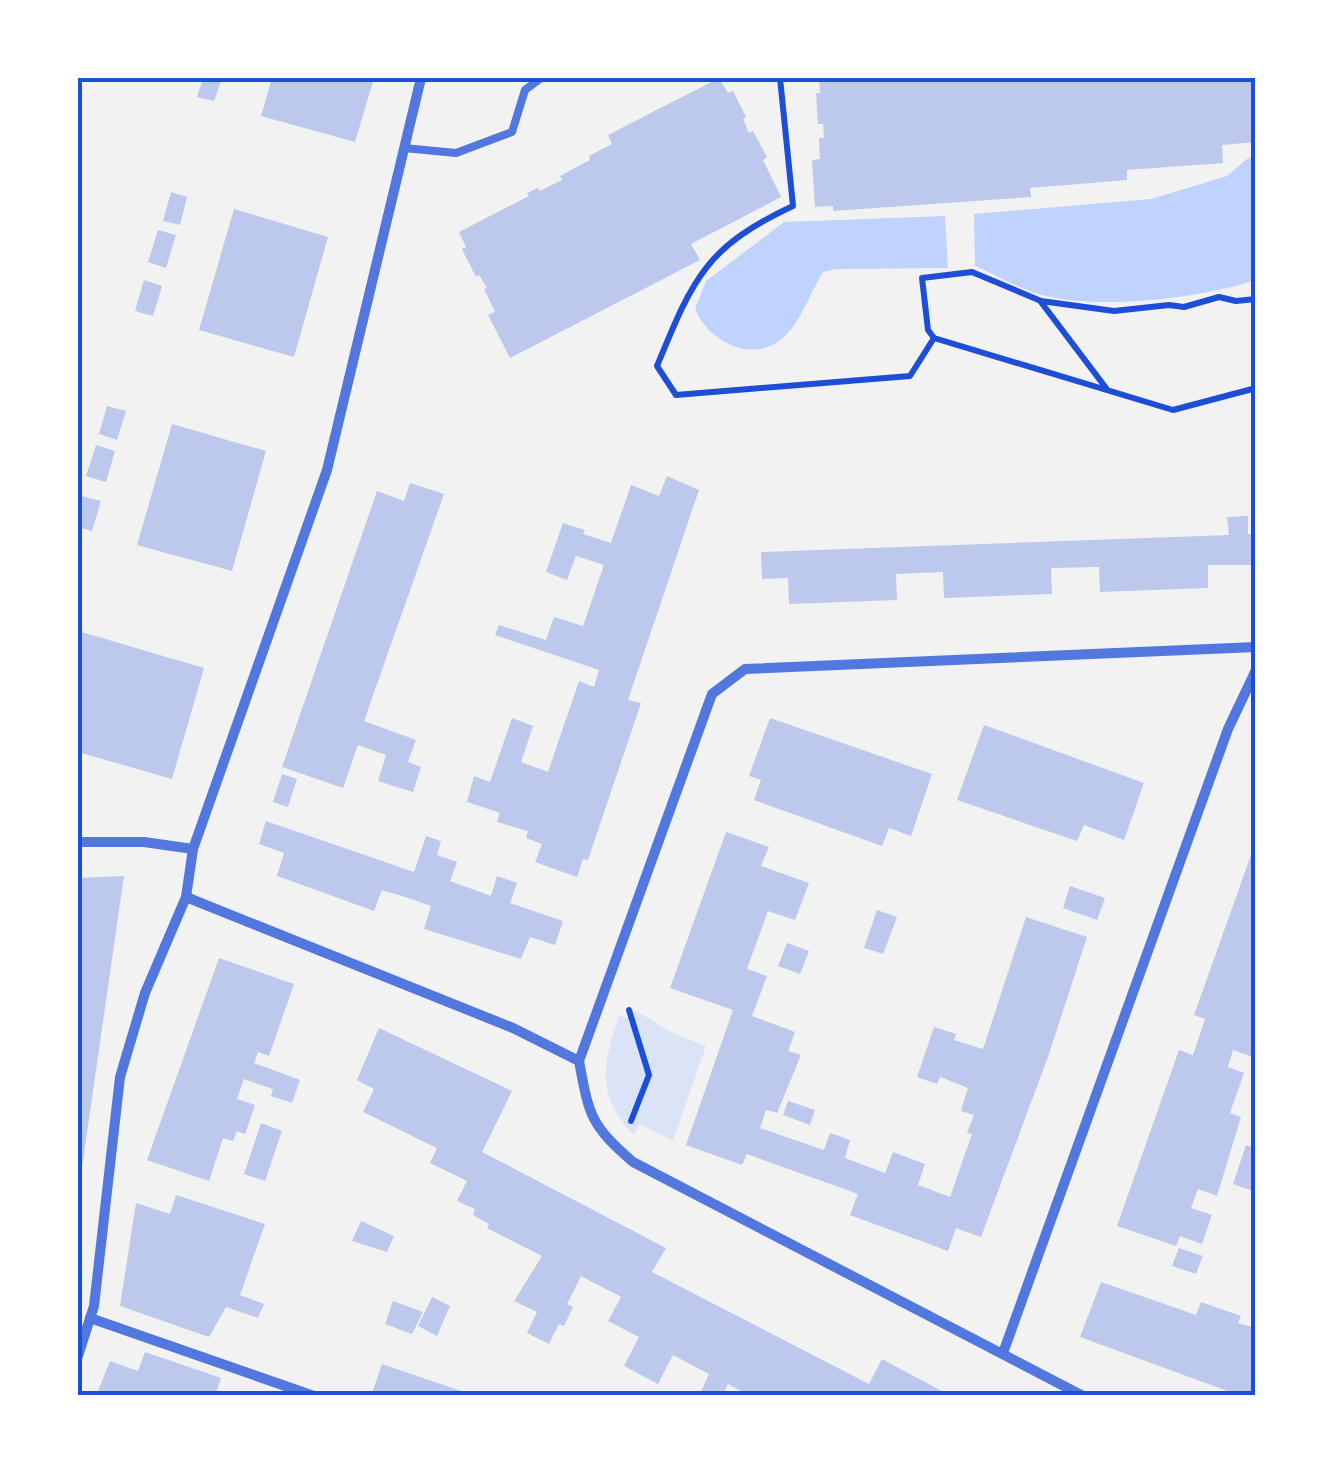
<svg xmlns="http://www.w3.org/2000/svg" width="1333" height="1473" font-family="Karla,sans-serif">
	<rect width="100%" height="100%" fill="#f2f2f2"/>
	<path fill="#dbe4f7" d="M636 1011 673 1033 706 1046 673 1141 639 1124 634 1135C594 1094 604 1064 619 1015L627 1018Z"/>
	<g fill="#bfd3fe">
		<path d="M1255 156V280C1200 299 1089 312 1032 292 1013 285 994 274 975 266L974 214 1151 199 1227 176 1247 159Z"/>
		<path d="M945 216 948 268 836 269 823 272C811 291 802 319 786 335 756 366 709 343 695 309L706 281 784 222Z"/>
	</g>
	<g fill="#bdc9ec">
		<path d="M203 78H222L214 101 197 97Z"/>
		<path d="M272 78H374L355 142 261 116Z"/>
		<path d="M719 78 728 93 733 91 746 117 743 119 749 133 753 131 767 157 763 160 781 197 691 244 700 260 510 358 488 315 495 312 484 289 487 288 479 275 476 277 462 249 466 247 459 232 529 196 527 193 538 188 540 191 562 180 560 176 590 160 589 156 612 144 608 135Z"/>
		<path d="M819 78H1256V142L1222 145 1223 163 1127 170V180L1030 188 1031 197 833 211V206L815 207 812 160 820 159 819 138H824L823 124H818L816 93H820Z"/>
		<path d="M171 192 187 197 180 225 163 221Z"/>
		<path d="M234 209 328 237 294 357 199 330Z"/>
		<path d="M158 230 176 235 166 268 148 262Z"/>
		<path d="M144 280 162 286 153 316 135 311Z"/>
		<path d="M107 406 126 411 117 440 99 434Z"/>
		<path d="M172 424 266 451 232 571 137 545Z"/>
		<path d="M96 445 115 451 106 482 86 476Z"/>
		<path d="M667 476 699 490 628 700 641 703 588 860 583 859 577 877 535 862 542 844 526 838 528 831 497 822 500 813 467 802 474 776 490 782 512 718 533 726 521 762 548 772 579 681 594 687 599 670 495 635 499 625 546 640 554 617 583 626 604 565 576 556 567 580 546 572 563 523 585 530 583 534 611 543 631 485 659 496Z"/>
		<path d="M410 483 444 494 364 721 416 740 408 762 421 767 413 792 378 781 386 755 358 745 343 788 282 767 377 491 404 501Z"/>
		<path d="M82 496 101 501 92 531 78 527Z"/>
		<path d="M1248 516V534H1256V565H1208V588L1100 592 1099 567 1051 568 1052 594 944 598 943 572 896 574 897 600 789 604 788 578 762 579 761 552 1229 535 1227 517Z"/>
		<path d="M78 631 204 668 172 779 78 752Z"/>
		<path d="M770 718 932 774 911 836 889 828 882 846 754 800 761 780 749 776Z"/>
		<path d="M984 725 1144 783 1124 840 1084 825 1077 841 957 800Z"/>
		<path d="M282 774 297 779 288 807 273 802Z"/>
		<path d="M266 821 414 872 426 836 441 841 437 855 457 862 450 881 491 896 497 876 517 883 510 903 563 921 555 945 530 937 521 959 424 929 431 906 405 897 382 890 374 911 277 876 284 853 259 844Z"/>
		<path d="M726 832 769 847 761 866 809 883 795 920 768 911 747 969 767 976 752 1016 795 1032 788 1051 801 1055 777 1113 766 1110 760 1128 824 1150 830 1133 850 1140 845 1158 885 1173 893 1152 925 1164 918 1185 950 1197 972 1134 967 1133 974 1115 961 1111 968 1088 940 1077 937 1084 917 1077 934 1027 956 1034 954 1040 983 1049 1026 917 1087 937 1049 1054 981 1237 956 1228 948 1251 850 1215 858 1194 747 1154 742 1165 686 1145 733 1010 670 988Z"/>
		<path d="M1251 855 1256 857V1058L1233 1050 1228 1067 1244 1073 1230 1113 1241 1117 1217 1196 1198 1189 1191 1208 1212 1215 1202 1244 1180 1236 1176 1246 1117 1226 1179 1050 1193 1055 1205 1019 1194 1015Z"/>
		<path d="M124 876 80 1181H78V878Z"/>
		<path d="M1070 886 1105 898 1097 920 1063 908Z"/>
		<path d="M877 910 897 917 883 954 864 948Z"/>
		<path d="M787 943 809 951 800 974 778 966Z"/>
		<path d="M219 958 294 984 269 1056 258 1052 254 1063 300 1080 292 1103 271 1096 273 1089 244 1079 237 1099 255 1105 245 1134 237 1131 233 1141 223 1138 209 1181 147 1160Z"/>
		<path d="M379 1028 512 1091 482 1152 666 1248 652 1272 869 1384 882 1359 951 1396H750L728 1384 722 1396H699L709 1374 673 1355 658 1384 624 1366 639 1337 608 1321 621 1297 581 1276 567 1304 573 1307 564 1326 559 1324 549 1344 527 1333 537 1312 514 1301 542 1256 487 1228 489 1224 473 1215 475 1209 457 1201 467 1181 430 1163 437 1148 363 1112 374 1089 357 1080Z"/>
		<path d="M788 1101 815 1110 810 1125 783 1115Z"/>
		<path d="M261 1123 282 1131 265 1181 244 1174Z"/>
		<path d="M1246 1145 1256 1149 1253 1191 1233 1184Z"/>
		<path d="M176 1195 265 1224 240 1295 264 1304 258 1318 226 1307 209 1337 120 1306 136 1203 170 1214Z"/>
		<path d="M361 1221 394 1236 387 1252 352 1241Z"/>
		<path d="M1179 1248 1203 1256 1196 1274 1172 1266Z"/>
		<path d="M1101 1282 1196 1315 1201 1302 1241 1316 1238 1323 1256 1328V1396H1241L1080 1337Z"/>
		<path d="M432 1297 450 1306 437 1336 418 1326Z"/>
		<path d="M393 1301 423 1312 412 1334 385 1324Z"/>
		<path d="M145 1352 221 1378 215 1396H96L110 1361 138 1371Z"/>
		<path d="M382 1364 473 1395V1396H371Z"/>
	</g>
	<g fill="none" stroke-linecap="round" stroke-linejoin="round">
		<g stroke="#1d4ed8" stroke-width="6">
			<path d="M780 78 793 206C705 247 693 279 657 366L676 395 910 376 934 338 1173 410 1256 388"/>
			<path d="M1041 302 1106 388"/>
			<path d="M934 338 928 330 922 278 972 272 1041 301 1114 311 1169 305 1184 307 1219 297 1236 301 1256 299"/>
			<path d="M629 1010 649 1075 631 1121"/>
		</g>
		<path stroke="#5277de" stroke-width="8" d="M404 148 456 153 512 132 525 90 541 78"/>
		<g stroke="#5277de" stroke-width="10">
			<path d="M78 842H144L193 849"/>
			<path d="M186 897 513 1028 579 1061C589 1115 590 1125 633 1162L1083 1396"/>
			<path d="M579 1061 712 694 745 669 1256 647"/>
			<path d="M90 1318 314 1396"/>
			<path d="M1003 1353 1228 729 1256 670"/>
			<path d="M78 1356 94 1306 120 1077 145 993 186 897 193 849 327 470 421 78"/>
		</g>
	</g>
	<rect width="1333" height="1473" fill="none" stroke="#ffffff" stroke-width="160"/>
	<rect x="80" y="80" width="1173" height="1313" fill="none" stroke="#1d4ed8" stroke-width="4"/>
</svg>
